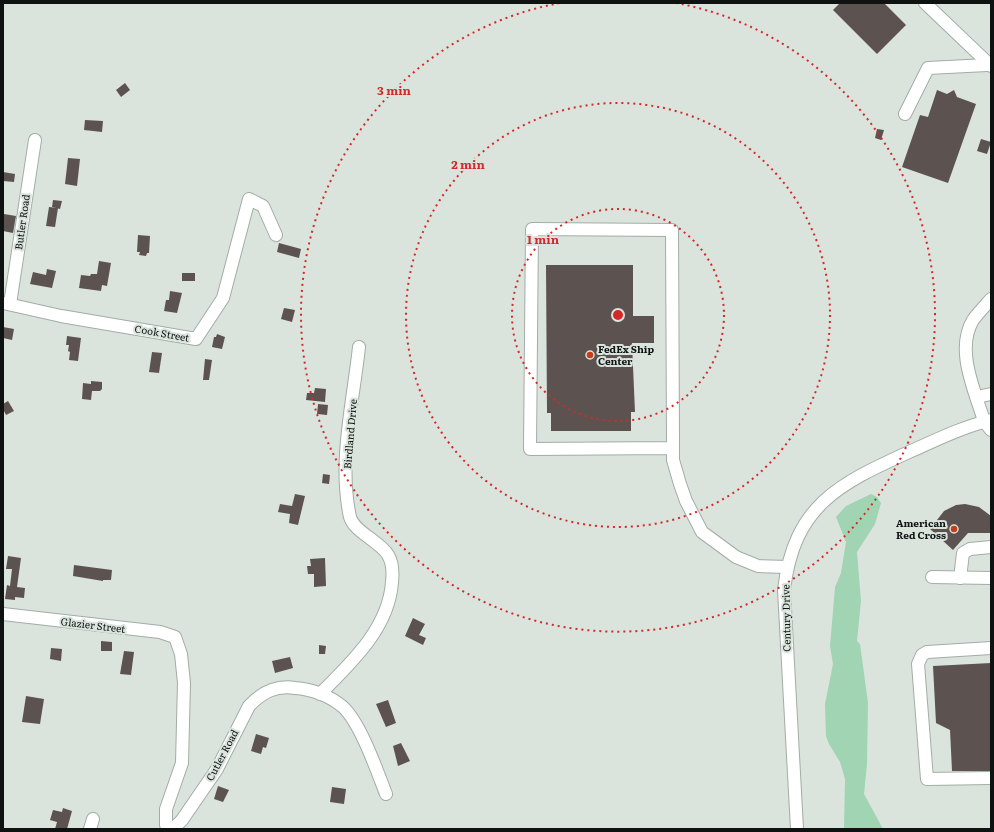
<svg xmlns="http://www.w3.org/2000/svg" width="994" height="832" font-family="Literata,serif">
	<rect width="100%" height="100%" fill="#dae4dd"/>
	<path fill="#a0d4b3" d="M871 494 877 497 881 503 875 524 857 552 861 601 857 641 860 644 868 703 867 764 864 794 883 829H844L845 779 840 762 829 744 826 736 825 704 833 664 830 646 835 587 841 573 846 542 836 517 846 506Z"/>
	<g fill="#5c5350">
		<path d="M840 3H884L906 25 877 54 833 10Z"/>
		<path d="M125 83 130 90 121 97 116 90Z"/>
		<path d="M937 90 947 94 954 90 957 97 976 104 948 183 902 167 920 115 928 117Z"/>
		<path d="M85 120 103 121 102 132 84 130Z"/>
		<path d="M877 129 884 130 881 140 875 138Z"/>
		<path d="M981 139 991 142 987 154 977 151Z"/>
		<path d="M68 158 80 159 77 186 65 184Z"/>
		<path d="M3 172 15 174 14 182 3 181Z"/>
		<path d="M53 200 62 201 60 209 52 207Z"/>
		<path d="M49 207 58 208 55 227 46 226Z"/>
		<path d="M4 214 16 216 13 233 3 231Z"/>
		<path d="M138 235 150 236 149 253H147L146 256 139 255 140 252H137Z"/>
		<path d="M279 243 301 249 299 258 277 252Z"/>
		<path d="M99 261 111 263 107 286 102 285 101 291 79 288 81 275 90 276 91 274H97Z"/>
		<path d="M546 265H633V316H654V343H632L635 412H631V431H551V413H547Z"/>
		<path d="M47 269 56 271 52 288 30 284 33 272 46 275Z"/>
		<rect x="182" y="273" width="13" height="8"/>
		<path d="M170 291 182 293 177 313 164 311 166 300H169Z"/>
		<path d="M284 308 295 310 292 322 281 319Z"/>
		<path d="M3 327 14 329 12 340 3 338Z"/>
		<path d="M217 334 225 337 222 349 212 347 214 337H216Z"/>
		<path d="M67 336 81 338 78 361 69 360 70 352 68 351 69 345H66Z"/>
		<path d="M152 352 162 353 159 373 149 372Z"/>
		<path d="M205 359 212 360 209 380H203Z"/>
		<path d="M91 381 102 382V389L100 391H92L91 400 82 399 83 383 91 384Z"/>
		<path d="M315 388 326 389 325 402 306 400 307 393H314Z"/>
		<path d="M8 401 14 411 6 415 3 409V404Z"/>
		<path d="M318 404 328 405 327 415 317 414Z"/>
		<path d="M323 474 330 475 329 484 322 483Z"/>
		<path d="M295 494 305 496 298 525 289 523 290 514 278 512 280 504 292 506Z"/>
		<path d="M965 504 979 507 991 516V533H968L953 550 930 529 944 511 956 505Z"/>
		<path d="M8 556 21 558 17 587 25 588 24 598 15 597V600L5 599 7 585 10 586 12 569H6Z"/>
		<path d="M325 558 326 586 314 587V574H308L307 566H311L310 559Z"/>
		<path d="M74 565 112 570 111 580H103V581L73 576Z"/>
		<path d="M413 618 425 624 419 635 426 638 423 645 405 636Z"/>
		<path d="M101 641 112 642V651H101Z"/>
		<path d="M319 645 326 646 325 654H319Z"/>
		<path d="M51 648 62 649 61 661 50 659Z"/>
		<path d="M124 651 134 652 131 675 120 674Z"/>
		<path d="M290 657 293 668 275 673 272 661Z"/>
		<path d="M991 663V771H952L950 730 936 723 933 666Z"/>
		<path d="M26 696 44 699 40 724 22 722Z"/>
		<path d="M388 700 396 723 386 727 376 704Z"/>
		<path d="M256 734 269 738 266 748 263 747 261 754 251 751Z"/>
		<path d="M401 743 410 761 398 766 393 746Z"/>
		<path d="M218 786 229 790 223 802 214 799Z"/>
		<path d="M332 787 346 789 344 804 330 802Z"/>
		<path d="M63 808 72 811 67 829H55L57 822 50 820 53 810 62 812Z"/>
	</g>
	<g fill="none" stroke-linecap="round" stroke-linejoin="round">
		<defs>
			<g id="minor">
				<path d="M925 3 991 66"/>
				<path d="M905 114 928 68 987 65 991 63"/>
				<path d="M991 299C985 306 978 313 973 320 955 350 975 391 984 421L991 430"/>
				<path d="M3 303 61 316 196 339 223 298 249 199 263 206 276 235"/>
				<path d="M10 304 35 140"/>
				<path d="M977 397 991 394"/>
				<path d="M673 448 530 449 532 229 672 230 673 438V460L680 484 686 501 702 532 736 557 758 566 787 567"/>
				<path d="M932 577 991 578"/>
				<path d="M960 578 963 553 970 549 991 547"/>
				<path d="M3 614 160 632 175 637 181 654 184 683 182 763 166 809V825L168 828 176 826 182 820 217 769 249 706C262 692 276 685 295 688 312 689 330 696 343 707 361 724 377 771 386 794"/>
				<path d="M991 648 927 652 922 655 918 664 927 779 991 778"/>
				<path d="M320 694C351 663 389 628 392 582 393 573 393 563 388 555 381 542 354 532 350 517 338 462 353 403 359 347"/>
				<path d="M90 829 93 819"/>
				<path d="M797 829 784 590C794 505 839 484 909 452 936 440 962 427 991 420"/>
			</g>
		</defs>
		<use href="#minor" stroke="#a3aca6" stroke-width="14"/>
		<use href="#minor" stroke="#fff" stroke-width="12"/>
	</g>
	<g fill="none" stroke="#d62828" stroke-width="2" stroke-dasharray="2 4">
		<circle cx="618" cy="315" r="106"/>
		<circle cx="618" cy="315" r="212"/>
		<path d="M676 3A317 317 0 1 1 560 3"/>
	</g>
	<g fill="#c63d18" stroke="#dae4dd" stroke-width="1.5">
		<circle cx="590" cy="355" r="4"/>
		<circle cx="954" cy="529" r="4"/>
	</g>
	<g text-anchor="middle" stroke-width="4" stroke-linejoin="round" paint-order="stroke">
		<g font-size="10" fill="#0e1210" stroke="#dae4dd">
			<text transform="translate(22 222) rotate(-82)" y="4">Butler Road</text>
			<text transform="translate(162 333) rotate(10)" y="4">Cook Street</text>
			<text transform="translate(350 434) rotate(-85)" y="4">Birdland Drive</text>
			<text transform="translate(786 618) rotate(-91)" y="4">Century Drive</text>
			<text transform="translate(93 625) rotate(7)" y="4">Glazier Street</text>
			<text transform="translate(222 755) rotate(-62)" y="4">Cutler Road</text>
		</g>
		<g font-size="10" font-weight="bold" fill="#0e1210" stroke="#dae4dd" text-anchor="start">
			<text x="598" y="353">FedEx Ship<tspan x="598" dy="12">Center</tspan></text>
			<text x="946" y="527" text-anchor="end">American<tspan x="946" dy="12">Red Cross</tspan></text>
		</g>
	</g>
	<circle cx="618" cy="315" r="6" fill="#d62828" stroke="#dae4dd" stroke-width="2"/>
	<g font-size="12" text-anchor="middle" font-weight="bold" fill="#d62828" stroke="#dae4dd" stroke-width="4" stroke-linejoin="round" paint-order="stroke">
		<text x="394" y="95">3 min</text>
		<text x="468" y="169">2 min</text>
		<text x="543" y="244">1 min</text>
	</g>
	<rect width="994" height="832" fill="none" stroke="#0e1210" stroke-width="8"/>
</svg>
